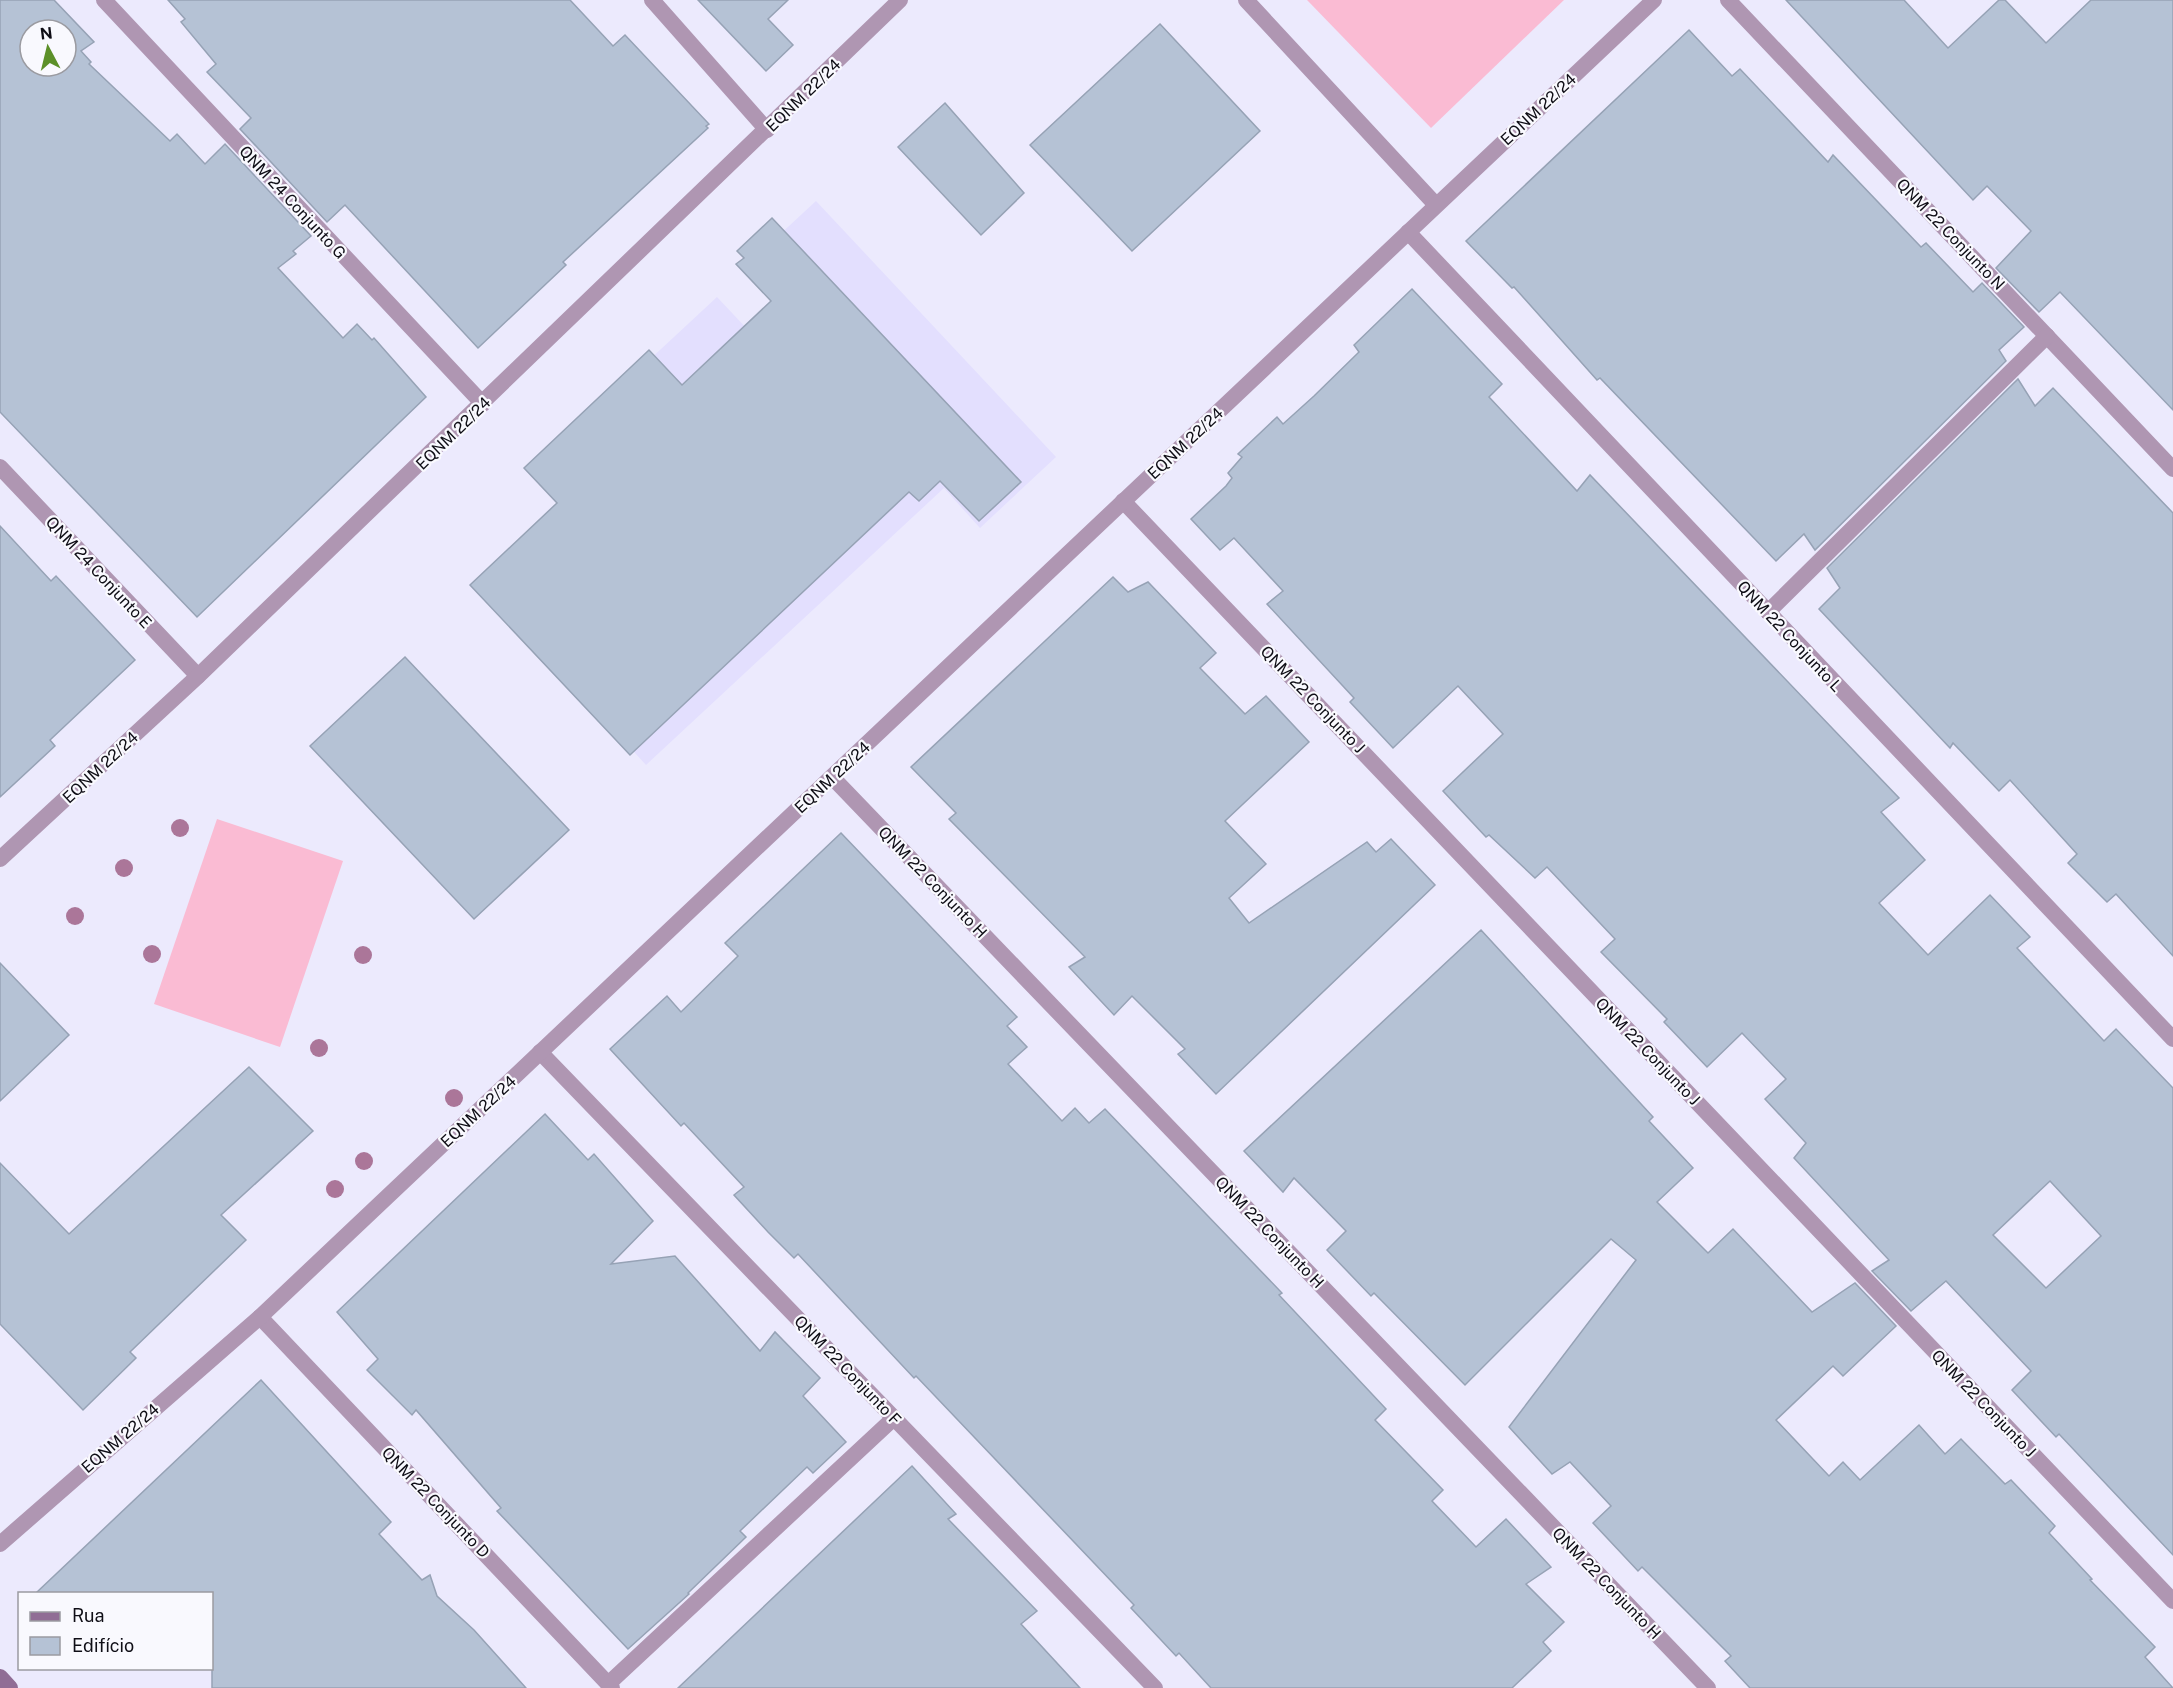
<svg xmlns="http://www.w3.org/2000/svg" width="2173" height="1688" font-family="'Public Sans',sans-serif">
	<rect width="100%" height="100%" fill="#eceafd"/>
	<path fill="#e3dffe" d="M816 201 1056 457 980 528 944 488 646 765 603 718 564 502 533 468 717 297 749 331 782 300 748 264Z"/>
	<g fill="#fabbd3">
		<path d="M1307 0H1564L1431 128Z"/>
		<path d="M217 819 343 861 280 1047 154 1004Z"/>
	</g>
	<g fill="#b5c2d5" stroke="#96a2b5" stroke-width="1.5" fill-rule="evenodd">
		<path d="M0 0H54L94 42 81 51 91 62 89 64 170 141 177 134 205 164 225 144 311 236 293 251 296 254 278 268 343 338 357 324 372 340 374 338 426 397 197 617 0 412ZM30 30H66V66H30Z"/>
		<path d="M168 0H570L613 46 625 35 709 124 706 126 708 128 563 262 566 265 478 348 345 205 327 222 240 129 251 118 207 72 216 64 181 22 185 19Z"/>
		<path d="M698 0H788L768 19 793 45 766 71Z"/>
		<path d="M1786 0H1904L1948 48 1999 0H2005L2046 43 2091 0H2173V410L2060 292 2039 312 1996 268 2031 231 1987 186 1973 200Z"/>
		<path d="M1160 24 1260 131 1132 251 1030 145Z"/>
		<path d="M1689 30 1732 76 1740 69 1828 162 1833 155 1921 247 1926 243 1973 292 1982 283 2024 327 1999 350 2006 361 1815 550 1804 534 1776 561 1600 378 1597 380 1514 287 1512 288 1466 241Z"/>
		<path d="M945 103 1024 193 981 235 898 147Z"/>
		<path d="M772 218 1021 482 979 521 940 481 919 501 909 492 630 755 470 585 557 503 524 468 649 350 682 385 771 301 736 264 744 258 737 251Z"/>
		<path d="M1412 289 1502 384 1489 397 1577 491 1590 475 1899 798 1881 812 1925 860 1879 903 1928 955 1990 895 2030 937 2017 948 2104 1041 2116 1029 2173 1088V1555L2059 1434 2056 1437 2012 1390 2031 1371 1946 1281 1911 1311 1872 1271 1889 1260 1794 1158 1806 1143 1765 1099 1786 1079 1742 1033 1707 1067 1664 1022 1667 1019 1601 952 1615 939 1547 867 1535 878 1489 835 1486 837 1443 791 1503 734 1458 686 1393 748 1350 702 1354 698 1267 604 1283 591 1234 538 1220 550 1191 519 1226 486 1232 478 1228 473 1242 457 1238 454 1277 417 1283 424 1314 396 1359 352 1354 345ZM2050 1181 2101 1236 2046 1288 1993 1235Z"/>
		<path d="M2018 379 2035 406 2053 388 2173 513V956L2116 894 2107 902 2068 863 2077 854 2010 780 1999 791 1953 743 1950 748 1819 609 1840 588 1827 568Z"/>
		<path d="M0 526 51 581 56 576 135 660 50 740 55 746 0 797Z"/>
		<path d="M1113 577 1128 592 1148 582 1173 608 1216 653 1200 668 1245 714 1266 696 1309 742 1225 821 1266 864 1229 898 1249 923 1367 842 1376 852 1391 839 1435 885 1216 1094 1178 1054 1185 1049 1132 996 1114 1015 1069 967 1085 957 949 819 956 813 911 767Z"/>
		<path d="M405 657 569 830 474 919 310 746Z"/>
		<path d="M841 833 1017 1017 1007 1026 1027 1047 1008 1064 1062 1121 1075 1108 1089 1123 1105 1109 1282 1293 1279 1295 1386 1409 1375 1420 1443 1490 1432 1501 1476 1547 1506 1519 1551 1567 1526 1584 1564 1622 1543 1642 1551 1651 1512 1688H1211L1179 1653 1176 1656 1131 1608 1134 1605 916 1376 914 1378 798 1254 794 1258 768 1232 734 1195 744 1187 684 1123 681 1126 610 1049 667 996 681 1012 738 956 725 943Z"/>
		<path d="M1481 930 1653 1117 1649 1121 1693 1168 1657 1202 1708 1253 1733 1229 1812 1312 1855 1283 1896 1326 1843 1376 1833 1366 1776 1420 1829 1476 1843 1462 1860 1480 1919 1425 1945 1454 1961 1439 2005 1484 2011 1480 2055 1526 2049 1533 2092 1579 2090 1580 2155 1647 2145 1657 2173 1688H1750L1725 1661 1731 1656 1642 1567 1638 1571 1593 1523 1611 1506 1570 1462 1552 1474 1509 1427 1636 1260 1611 1239 1465 1385 1374 1293 1371 1296 1327 1250 1346 1231 1294 1178 1283 1192 1244 1151Z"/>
		<path d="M0 963 69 1035 0 1101Z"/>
		<path d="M249 1067 313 1131 221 1215 246 1240 130 1352 136 1358 83 1410 0 1324V1163L69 1234Z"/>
		<path d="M545 1114 588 1160 594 1154 653 1221 611 1264 675 1256 760 1351 775 1332 820 1378 803 1396 846 1442 813 1473 807 1467 740 1531 746 1537 688 1593 689 1594 628 1649 497 1511 501 1508 416 1410 412 1415 367 1370 378 1359 337 1312Z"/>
		<path d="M261 1380 391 1522 379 1534 422 1580 430 1575 437 1596 474 1630 526 1688H212V1593H36Z"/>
		<path d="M912 1466 956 1514 948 1519 1037 1611 1021 1624 1080 1688H678Z"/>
	</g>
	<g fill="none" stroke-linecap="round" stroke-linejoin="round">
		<g stroke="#af96b2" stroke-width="16">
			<path d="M104 0 483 404"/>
			<path d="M652 0 767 130"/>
			<path d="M1246 0 1436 205"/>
			<path d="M1728 0 2173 469"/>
			<path d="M1408 232 2173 1039"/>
			<path d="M0 467 198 676"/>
			<path d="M1123 501 2173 1601"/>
			<path d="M1768 612 2047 336"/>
			<path d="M832 777 1708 1688"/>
			<path d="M0 859 198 676 900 0"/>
			<path d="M540 1052 1155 1688"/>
			<path d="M260 1317 612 1688"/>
			<path d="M0 1544 260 1317 1654 0"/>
			<path d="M608 1684 894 1418"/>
		</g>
		<path stroke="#906d95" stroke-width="16" d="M0 1677 10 1688"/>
	</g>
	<g fill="#ab7699">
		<circle cx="180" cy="828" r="9"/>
		<circle cx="124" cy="868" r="9"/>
		<circle cx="75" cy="916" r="9"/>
		<circle cx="152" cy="954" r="9"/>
		<circle cx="363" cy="955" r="9"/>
		<circle cx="319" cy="1048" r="9"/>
		<circle cx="454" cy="1098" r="9"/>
		<circle cx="364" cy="1161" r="9"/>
		<circle cx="335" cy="1189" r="9"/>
	</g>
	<g text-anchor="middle" stroke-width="4.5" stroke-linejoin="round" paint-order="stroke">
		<g font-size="16" fill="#0f0e16" stroke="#f9f9fe">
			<text transform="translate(803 95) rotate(-44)" y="6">EQNM 22/24</text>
			<text transform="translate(1538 109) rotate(-43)" y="6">EQNM 22/24</text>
			<text transform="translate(293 202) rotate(47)" y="6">QNM 24 Conjunto G</text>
			<text transform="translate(1951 234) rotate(46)" y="6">QNM 22 Conjunto N</text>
			<text transform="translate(453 433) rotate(-44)" y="6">EQNM 22/24</text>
			<text transform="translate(1185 443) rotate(-43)" y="6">EQNM 22/24</text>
			<text transform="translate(99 572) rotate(47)" y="6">QNM 24 Conjunto E</text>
			<text transform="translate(1790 636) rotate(47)" y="6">QNM 22 Conjunto L</text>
			<text transform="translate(1313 699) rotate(46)" y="6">QNM 22 Conjunto J</text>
			<text transform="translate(100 767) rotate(-43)" y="6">EQNM 22/24</text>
			<text transform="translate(832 777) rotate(-43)" y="6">EQNM 22/24</text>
			<text transform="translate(933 882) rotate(46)" y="6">QNM 22 Conjunto H</text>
			<text transform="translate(1648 1051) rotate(46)" y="6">QNM 22 Conjunto J</text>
			<text transform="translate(478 1111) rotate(-43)" y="6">EQNM 22/24</text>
			<text transform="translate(1270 1232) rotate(46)" y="6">QNM 22 Conjunto H</text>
			<text transform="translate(848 1370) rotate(46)" y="6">QNM 22 Conjunto F</text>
			<text transform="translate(1984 1403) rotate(46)" y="6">QNM 22 Conjunto J</text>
			<text transform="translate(120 1438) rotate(-41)" y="6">EQNM 22/24</text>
			<text transform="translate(436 1502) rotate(46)" y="6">QNM 22 Conjunto D</text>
			<text transform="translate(1607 1583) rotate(46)" y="6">QNM 22 Conjunto H</text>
		</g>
	</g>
	<rect x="18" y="1592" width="195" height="78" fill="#f9f9fe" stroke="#9b9ba1" stroke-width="1.5"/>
	<rect x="30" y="1612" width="30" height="9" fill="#906d95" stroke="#9b9ba1" stroke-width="1.5"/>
	<text x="72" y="1622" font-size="18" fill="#0f0e16">Rua</text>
	<rect x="30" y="1637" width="30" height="18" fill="#b5c2d5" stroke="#9b9ba1" stroke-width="1.5"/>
	<text x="72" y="1652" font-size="18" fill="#0f0e16">Edifício</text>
	<g transform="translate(48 48) rotate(353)"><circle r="28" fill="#f9f9fe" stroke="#9b9ba1" stroke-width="1.5"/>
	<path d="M0-4.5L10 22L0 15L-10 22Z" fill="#5c9029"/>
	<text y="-9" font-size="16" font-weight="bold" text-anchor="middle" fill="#0f0e16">N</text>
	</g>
</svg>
